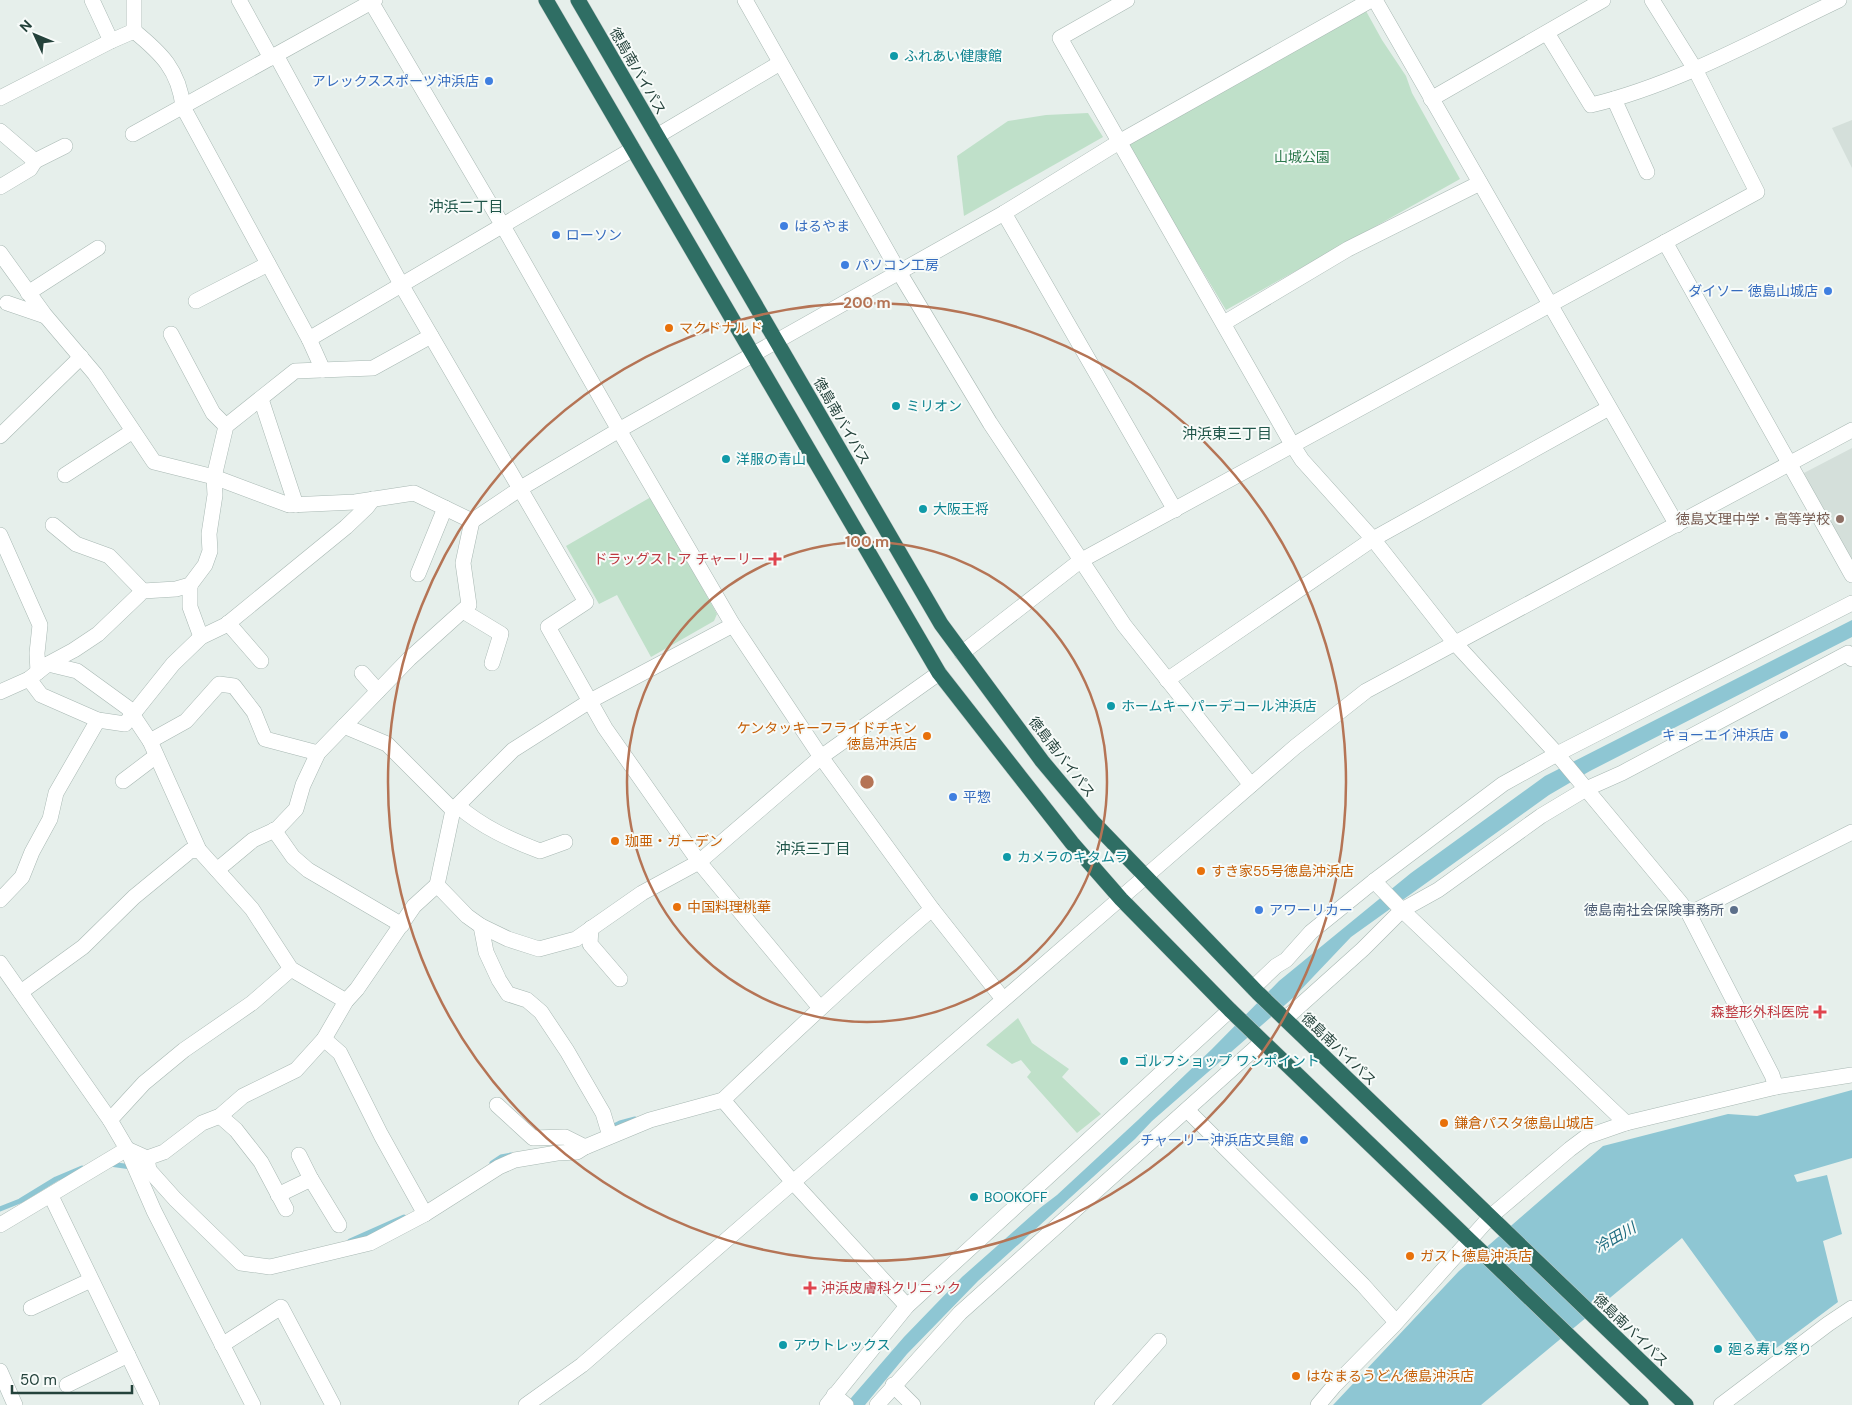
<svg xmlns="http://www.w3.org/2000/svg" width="1852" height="1405" font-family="'DM Sans','Noto Sans JP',sans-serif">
	<rect width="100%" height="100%" fill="#e6efeb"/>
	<g fill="#d4dfda">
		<path d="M1852 120V168L1832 128Z"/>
		<path d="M1852 448V564L1802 474Z"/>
	</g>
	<g fill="#bfe0c9">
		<path d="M1366 11 1382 40 1406 76 1412 93 1460 179 1226 310 1127 145Z"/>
		<path d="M1088 113 1103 137 964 216 957 156 1008 121 1046 115Z"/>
		<path d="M651 497 717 614 714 621 651 657 617 595 599 604 566 546Z"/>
		<path d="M1018 1018 1032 1043 1069 1069 1062 1077 1101 1114 1077 1133 1027 1077 1031 1072 1021 1060 1012 1064 986 1045Z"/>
	</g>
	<g fill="#8ec6d3">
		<path d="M1852 620V637L1590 771 1549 795 1351 937 1294 997 1152 1121 1135 1139 978 1281 907 1354 865 1405H845L904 1337 962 1277 1040 1208 1057 1195 1138 1120 1212 1049 1279 981 1411 873 1545 776Z"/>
		<path d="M1852 1090V1158L1794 1175 1797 1182 1827 1175 1842 1234 1823 1241 1838 1302 1767 1355 1682 1238 1481 1405H1333L1459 1271 1603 1146 1728 1114 1757 1116Z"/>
	</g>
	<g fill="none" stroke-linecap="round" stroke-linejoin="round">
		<g stroke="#8ec6d3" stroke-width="5">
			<path d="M610 1128 620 1123 635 1119"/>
			<path d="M492 1163 501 1157 511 1155"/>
			<path d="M110 1164 131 1167"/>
			<path d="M0 1209 20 1201 56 1179 82 1168"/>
			<path d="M350 1241 404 1217"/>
		</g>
		<defs>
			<g id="minor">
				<path d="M92 0 111 41"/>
				<path d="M239 0 271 58"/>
				<path d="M370 0 503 226 619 430 733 625 821 757 932 909 1003 999"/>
				<path d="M745 0 899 272 990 423 1124 625 1251 785"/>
				<path d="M1127 0 1060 38 1293 446 1302 460 1373 539 1454 642 1557 754 1680 902 1689 914 1772 1075 1776 1087"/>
				<path d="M1375 0 1677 525"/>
				<path d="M134 31V0"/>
				<path d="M1547 33 1591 105C1678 84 1759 38 1839 0"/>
				<path d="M276 55 402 286 586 602 548 627 605 728 699 862 820 1008"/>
				<path d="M0 98 111 41 134 31C161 53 179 70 183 107L309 339 633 149"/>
				<path d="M1431 99 1603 0"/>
				<path d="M1614 99 1647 172"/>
				<path d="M0 131 35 161 30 169 0 187"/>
				<path d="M133 134 375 0"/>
				<path d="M657 136 780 63"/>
				<path d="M35 161 65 146"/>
				<path d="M1004 213 1175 510"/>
				<path d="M1665 242 1852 575"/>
				<path d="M0 253 44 314 95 374 154 462 214 477 289 505 355 502 414 493 472 521 521 488 619 430 1004 213 1119 142 1371 0"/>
				<path d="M28 293 98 248"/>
				<path d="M196 301 268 264"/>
				<path d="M7 303 45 316"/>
				<path d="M1224 323 1348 249 1480 183"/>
				<path d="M171 334 213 413 226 426"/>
				<path d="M309 339 323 370"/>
				<path d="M261 399 296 505"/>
				<path d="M0 436 81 357"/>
				<path d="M65 475 133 431"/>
				<path d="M53 525 76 544 109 556 143 591"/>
				<path d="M0 535 40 625 37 653 38 672"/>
				<path d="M418 574 445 508"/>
				<path d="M190 585V607L201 637"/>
				<path d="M463 611 501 634 492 663"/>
				<path d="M228 623 261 661"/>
				<path d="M962 653 1080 561 1757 192 1695 69 1652 0"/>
				<path d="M48 664 74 650 98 634 143 591 176 589 190 585 205 565 210 551 209 534 215 495 214 477 226 426 295 371 373 368 431 336"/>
				<path d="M362 673 378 691"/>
				<path d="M29 679 41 695 98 720 125 724 173 664 201 637 226 625 346 527 367 507 373 499"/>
				<path d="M1167 680 1373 539 1609 408"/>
				<path d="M0 692 29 679 48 664 77 671 128 708 150 741 199 850 252 909 291 969 346 1001"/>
				<path d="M344 726 387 744 453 810"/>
				<path d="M150 741 186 721 219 684 234 686 254 712 265 739 318 753"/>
				<path d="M123 781 156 756"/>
				<path d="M458 806C482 827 511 840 540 851L565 842"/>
				<path d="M274 830 293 857 308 870 402 925"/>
				<path d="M217 870 253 840 277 829 296 809 303 785 318 753 409 659 469 605 463 563 472 521"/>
				<path d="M1374 881 1402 910 1626 1123"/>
				<path d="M437 885 453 810 513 750 590 701 733 625"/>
				<path d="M0 900 22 877 32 852 50 819 56 793 98 720"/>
				<path d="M1689 914 1852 832"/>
				<path d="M481 926 486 952 499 980 508 994 527 1000 541 1012 567 1051 603 1113 610 1136"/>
				<path d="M591 928 590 944 620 979"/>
				<path d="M0 963 110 1120 127 1149 154 1211 253 1405"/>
				<path d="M1253 988 1276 966 1286 960 1311 932 1374 881 1503 784 1557 754 1852 603"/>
				<path d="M21 992 83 947 134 897 190 851 199 850"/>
				<path d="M1285 1019 1363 949 1402 910 1438 890 1541 816 1586 789 1622 773 1848 653 1852 659"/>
				<path d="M324 1039 340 1053 381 1135 425 1214"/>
				<path d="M497 1105 533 1138 565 1137 585 1147"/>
				<path d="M1187 1110 1363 1285 1396 1322"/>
				<path d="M220 1116 236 1130 261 1162 286 1209"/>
				<path d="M110 1120 144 1083 184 1050 252 1003 291 969"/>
				<path d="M127 1149 147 1158 164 1152 202 1123 220 1116 243 1096 296 1070 324 1039 346 1001 357 989 414 906 437 885 467 916 481 926 508 939 539 949 576 939 642 893 699 862 821 757 939 673"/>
				<path d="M299 1155 311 1179 339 1225"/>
				<path d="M147 1158 149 1170 175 1199 241 1263 270 1267 370 1243 425 1214 499 1167 515 1160 557 1153 577 1152 585 1147 650 1120 723 1100"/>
				<path d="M278 1195 311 1179"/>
				<path d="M51 1196 152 1405"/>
				<path d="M0 1225 127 1149"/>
				<path d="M907 1306 792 1181 723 1100C791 1035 860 970 932 909"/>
				<path d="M31 1308 91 1280"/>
				<path d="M222 1345 281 1307 333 1405"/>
				<path d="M0 1371 15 1405"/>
				<path d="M67 1385 128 1355"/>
				<path d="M893 1385 913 1405"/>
				<path d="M834 1395 846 1405"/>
				<path d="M526 1405 582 1365 1145 877 1295 747 1366 691 1852 430"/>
				<path d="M827 1405 907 1306 1230 1010"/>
				<path d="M877 1405 960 1313 1262 1042"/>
				<path d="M1102 1405 1159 1341"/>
				<path d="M1318 1405 1334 1386 1394 1325 1490 1217 1570 1149 1586 1137 1626 1123 1776 1087 1852 1075"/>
				<path d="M1721 1405 1828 1324 1852 1308"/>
			</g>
			<g id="highway">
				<path d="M546 0 939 673 1021 778 1072 843 1121 899 1230 1010 1641 1405"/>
				<path d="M578 0 941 624 1042 761 1094 823 1258 993 1686 1405"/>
			</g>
		</defs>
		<use href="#minor" stroke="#a8b8b3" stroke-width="16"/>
		<use href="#highway" stroke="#c2cac8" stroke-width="16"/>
		<use href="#minor" stroke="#fff" stroke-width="15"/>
		<use href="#highway" stroke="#2f6e64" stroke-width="15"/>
	</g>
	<g fill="none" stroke="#b57455" stroke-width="2.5">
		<circle cx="867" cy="782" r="240"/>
		<circle cx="867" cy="782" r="479"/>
	</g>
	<g fill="#0f9aa8" stroke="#f7fbf9" stroke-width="2">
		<circle cx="894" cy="56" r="5"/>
		<circle cx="896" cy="406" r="5"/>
		<circle cx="726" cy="459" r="5"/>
		<circle cx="923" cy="509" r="5"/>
		<circle cx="1111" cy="706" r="5"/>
		<circle cx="1007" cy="857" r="5"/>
		<circle cx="1124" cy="1061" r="5"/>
		<circle cx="974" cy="1197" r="5"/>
		<circle cx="783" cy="1345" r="5"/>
		<circle cx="1718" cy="1349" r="5"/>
	</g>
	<g fill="#3f7fe0" stroke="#f7fbf9" stroke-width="2">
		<circle cx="489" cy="81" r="5"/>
		<circle cx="784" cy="226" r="5"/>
		<circle cx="556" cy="235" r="5"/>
		<circle cx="845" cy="265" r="5"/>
		<circle cx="1828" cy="291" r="5"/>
		<circle cx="1784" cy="735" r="5"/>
		<circle cx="953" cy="797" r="5"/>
		<circle cx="1259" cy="910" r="5"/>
		<circle cx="1304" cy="1140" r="5"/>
	</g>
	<g fill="#e8710a" stroke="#f7fbf9" stroke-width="2">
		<circle cx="669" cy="328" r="5"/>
		<circle cx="927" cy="736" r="5"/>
		<circle cx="615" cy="841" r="5"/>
		<circle cx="1201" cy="871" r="5"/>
		<circle cx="677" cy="907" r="5"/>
		<circle cx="1444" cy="1123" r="5"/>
		<circle cx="1410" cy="1256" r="5"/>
		<circle cx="1296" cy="1376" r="5"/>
	</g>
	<circle fill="#8d6e63" stroke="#f7fbf9" stroke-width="2" cx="1840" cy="519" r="5"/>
	<g fill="#e0444e" stroke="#f7fbf9" stroke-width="2">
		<path d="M772.5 551.5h5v5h5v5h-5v5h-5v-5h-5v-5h5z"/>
		<path d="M1817.5 1004.5h5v5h5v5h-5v5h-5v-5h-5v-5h5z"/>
		<path d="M807.5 1280.5h5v5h5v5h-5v5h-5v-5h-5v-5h5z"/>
	</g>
	<circle fill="#5c6f8a" stroke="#f7fbf9" stroke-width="2" cx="1734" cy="910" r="5"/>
	<g text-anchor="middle" stroke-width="4" stroke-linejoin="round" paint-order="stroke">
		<g font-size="14" fill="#0d838f" stroke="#f7fbf9" text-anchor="start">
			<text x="904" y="61">ふれあい健康館</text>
			<text x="906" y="411">ミリオン</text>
			<text x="736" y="464">洋服の青山</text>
			<text x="933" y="514">大阪王将</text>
			<text x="1121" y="711">ホームキーパーデコール沖浜店</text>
			<text x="1017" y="862">カメラのキタムラ</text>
			<text x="1134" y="1066">ゴルフショップ ワンポイント</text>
			<text x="984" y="1202">BOOKOFF</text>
			<text x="793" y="1350">アウトレックス</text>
			<text x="1728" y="1354">廻る寿し祭り</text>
		</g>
		<g font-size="14" fill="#24423b" stroke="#f7fbf9">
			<text transform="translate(638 71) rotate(60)" y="5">徳島南バイパス</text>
			<text transform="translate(842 421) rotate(60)" y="5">徳島南バイパス</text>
			<text transform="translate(1062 757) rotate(52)" y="5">徳島南バイパス</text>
			<text transform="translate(1339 1049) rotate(44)" y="5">徳島南バイパス</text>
			<text transform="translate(1631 1330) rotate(44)" y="5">徳島南バイパス</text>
		</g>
		<g font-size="14" fill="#366cbe" stroke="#f7fbf9" text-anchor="start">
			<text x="479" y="86" text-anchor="end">アレックススポーツ沖浜店</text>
			<text x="794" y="231">はるやま</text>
			<text x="566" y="240">ローソン</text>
			<text x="855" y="270">パソコン工房</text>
			<text x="1818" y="296" text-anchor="end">ダイソー 徳島山城店</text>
			<text x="1774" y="740" text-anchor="end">キョーエイ沖浜店</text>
			<text x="963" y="802">平惣</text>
			<text x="1269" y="915">アワーリカー</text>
			<text x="1294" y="1145" text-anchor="end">チャーリー沖浜店文具館</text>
		</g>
		<g font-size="14" fill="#2d794d" stroke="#f7fbf9">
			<text x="1302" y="162">山城公園</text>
		</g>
		<g font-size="14" fill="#c56008" stroke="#f7fbf9" text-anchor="start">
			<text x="679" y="333">マクドナルド</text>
			<text x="917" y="733" text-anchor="end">ケンタッキーフライドチキン<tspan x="917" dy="16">徳島沖浜店</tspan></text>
			<text x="625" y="846">珈亜・ガーデン</text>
			<text x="1211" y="876">すき家55号徳島沖浜店</text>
			<text x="687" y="912">中国料理桃華</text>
			<text x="1454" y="1128">鎌倉パスタ徳島山城店</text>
			<text x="1420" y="1261">ガスト徳島沖浜店</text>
			<text x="1306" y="1381">はなまるうどん徳島沖浜店</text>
		</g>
		<g font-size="14" fill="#785e54" stroke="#f7fbf9" text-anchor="end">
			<text x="1830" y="524">徳島文理中学・高等学校</text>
		</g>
		<g font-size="14" fill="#be3a42" stroke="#f7fbf9" text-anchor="end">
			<text x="765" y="564">ドラッグストア チャーリー</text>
			<text x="1809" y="1017">森整形外科医院</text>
			<text x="821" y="1293" text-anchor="start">沖浜皮膚科クリニック</text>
		</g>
		<g font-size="14" fill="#4e5e75" stroke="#f7fbf9" text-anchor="end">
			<text x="1724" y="915">徳島南社会保険事務所</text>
		</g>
		<g font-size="15" fill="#1f5549" stroke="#f7fbf9">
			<text x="466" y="212">沖浜二丁目</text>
			<text x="1227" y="439">沖浜東三丁目</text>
			<text x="813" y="854">沖浜三丁目</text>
		</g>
		<g font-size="15" font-style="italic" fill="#1d6b7f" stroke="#f7fbf9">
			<text transform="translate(1615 1238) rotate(-30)" y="5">冷田川</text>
		</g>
	</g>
	<circle cx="867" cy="782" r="8" fill="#b57455" stroke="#f7fbf9" stroke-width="2.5"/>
	<g font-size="15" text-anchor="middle" font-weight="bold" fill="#b57455" stroke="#f7fbf9" stroke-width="4" stroke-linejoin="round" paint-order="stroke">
		<text x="867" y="308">200 m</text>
		<text x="867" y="547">100 m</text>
	</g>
	<g transform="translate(35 35) rotate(314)" stroke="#f7fbf9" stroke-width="4" paint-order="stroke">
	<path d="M0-4L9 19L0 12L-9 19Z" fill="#24423b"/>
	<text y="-8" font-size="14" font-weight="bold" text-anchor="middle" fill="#24423b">N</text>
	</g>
	<path d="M12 1385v8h120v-8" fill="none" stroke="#24423b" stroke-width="2.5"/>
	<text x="20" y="1385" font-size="15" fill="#24423b" stroke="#f7fbf9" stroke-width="4" paint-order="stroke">50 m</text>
</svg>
